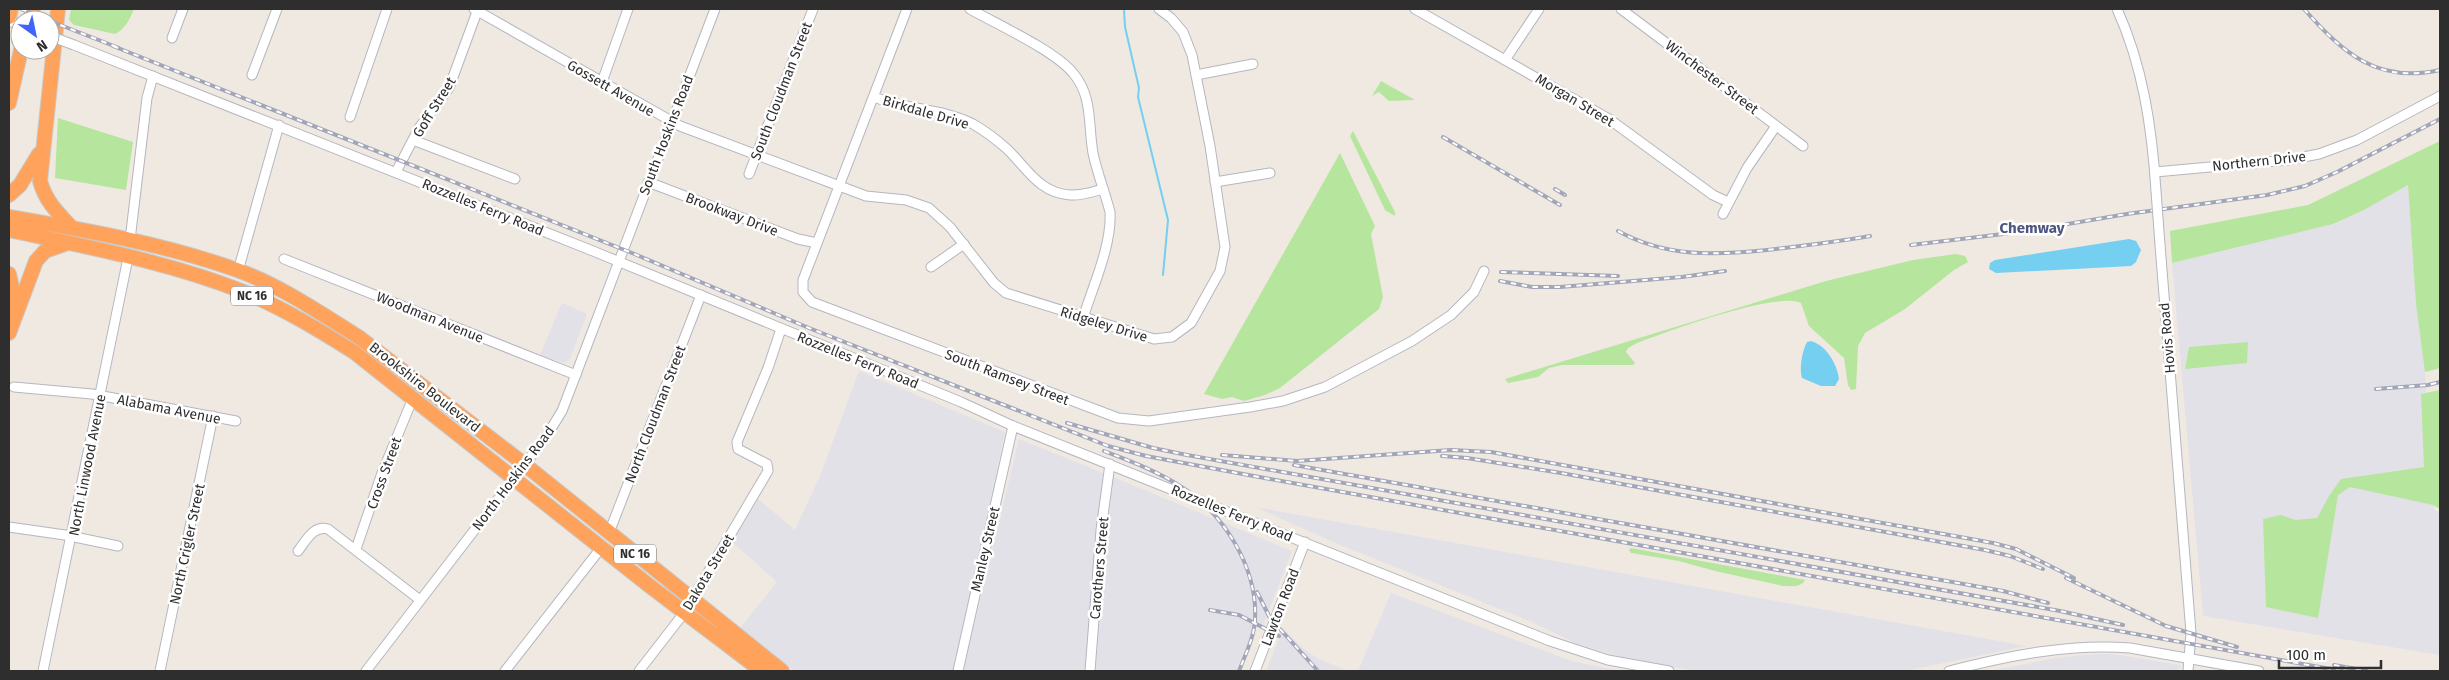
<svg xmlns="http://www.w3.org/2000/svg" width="2449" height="680" font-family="'Fira Sans',sans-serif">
	<rect width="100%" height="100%" fill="#efe9e1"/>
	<g fill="#e3e1e8">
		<path d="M2408 184 2416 304 2440 368 2425 372 2434 510 2440 512V655L2203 616 2172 263 2333 224 2364 210Z"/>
		<path d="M562 303 587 314 570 359 564 363 540 355Z"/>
		<path d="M859 371 1005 432 954 671H794L740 628 777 582 732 542 758 499 795 530 820 476Z"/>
		<path d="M1019 439 1103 473 1087 671H963Z"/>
		<path d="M1113 477 1292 551 1262 628 1256 626 1236 671H1095Z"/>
		<path d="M1255 507 2026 646 1905 671H1696L1625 658 1575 643 1534 623 1333 542Z"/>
		<path d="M1391 593 1571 661 1620 671H1358Z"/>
		<path d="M1283 629 1305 650 1319 659 1348 671H1266Z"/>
		<path d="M2095 654H2113L2180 665 2179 671H1989L2055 658Z"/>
	</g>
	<g fill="#b6e59e">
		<path d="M71 9H134C130 19 125 29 115 34L74 25 69 20Z"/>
		<path d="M1381 81 1415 100 1389 101 1379 92 1372 96Z"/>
		<path d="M58 118 133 142 126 190 55 178Z"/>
		<path d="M1353 131 1395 212V216L1385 210 1350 136Z"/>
		<path d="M2440 141V368L2425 372 2416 304 2408 185 2364 210 2333 224 2172 263 2170 231 2308 205Z"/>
		<path d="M1340 153 1375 226 1371 234 1383 297 1379 309 1280 388 1265 395 1244 401 1232 397 1222 399 1204 394Z"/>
		<path d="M1956 254 1965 256 1968 262 1954 270 1905 309 1865 333 1858 346 1856 389 1851 390 1848 385 1844 358 1809 326 1801 303C1776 291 1666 332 1637 343L1628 348 1626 352 1635 363 1633 365H1562L1549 368 1538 377 1508 383 1505 379 1826 281 1913 260Z"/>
		<path d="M2248 342 2247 363 2185 369 2189 347Z"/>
		<path d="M2440 390V509L2433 505 2350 487 2338 495 2318 618 2266 607 2263 519 2281 515 2295 520 2317 518 2329 496 2341 479 2424 467 2421 394Z"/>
		<path d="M1631 548 1805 580C1801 588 1791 586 1783 586L1715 571 1679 561 1631 553 1629 550Z"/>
	</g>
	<g fill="#75cff0">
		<path d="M2129 239 2136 241 2141 250 2136 262 2131 266 1996 273 1989 269 1990 263 1995 260Z"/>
		<path d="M1811 341C1826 345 1837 364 1839 379L1835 386H1821L1802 378C1799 369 1802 351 1807 342Z"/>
	</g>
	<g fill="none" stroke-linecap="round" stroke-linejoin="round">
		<path stroke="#75cff0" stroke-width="2" d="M1124 9 1125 27 1139 88 1138 97 1168 220 1163 275"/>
		<defs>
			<g id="minor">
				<path d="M474 9 680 126 866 196 906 200 929 208 950 227 994 283 1006 293 1154 339 1172 337 1191 323 1220 271 1225 247 1210 146 1192 55 1183 32 1171 18 1159 9"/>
				<path d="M907 9 803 280V292L812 302 1118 418 1149 421 1250 407 1283 401 1325 387 1412 341 1451 315 1474 292 1484 271"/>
				<path d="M970 9C998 25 1054 50 1073 73 1093 96 1088 125 1093 153 1097 173 1105 192 1110 212 1112 245 1093 286 1083 318"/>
				<path d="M1415 9 1609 119 1713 195 1728 202"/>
				<path d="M1621 9 1803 146"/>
				<path d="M2117 9C2143 66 2152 128 2156 191"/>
				<path d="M9 21 20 25"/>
				<path d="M172 38 183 9"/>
				<path d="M74 45 588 249 961 402 1013 426 1550 641 1608 660 1669 671"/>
				<path d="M1505 60 1539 9"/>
				<path d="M252 75 277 9"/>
				<path d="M1196 75 1253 64"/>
				<path d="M602 82 628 9"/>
				<path d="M874 97C906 110 942 108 973 124 985 131 997 140 1007 149 1027 168 1039 193 1070 195 1081 196 1092 192 1103 189"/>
				<path d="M350 117 387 9"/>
				<path d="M413 140 515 179"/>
				<path d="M396 172 419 128 449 88 478 9"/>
				<path d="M2155 172 2288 160 2319 154 2357 140 2440 96"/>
				<path d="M749 174 813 9"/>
				<path d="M648 182 798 239 817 243"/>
				<path d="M1215 182 1270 173"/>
				<path d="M1723 214 1747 168 1776 126"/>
				<path d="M130 240 147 98 153 76"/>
				<path d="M2160 245 2191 633 2188 671"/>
				<path d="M284 259 576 375"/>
				<path d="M931 267 964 244"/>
				<path d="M238 271 279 125"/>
				<path d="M14 387 92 394 236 421"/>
				<path d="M9 527 65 535 118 546"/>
				<path d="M609 533 701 295"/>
				<path d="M356 549 382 473 413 398"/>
				<path d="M298 551C306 541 313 525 328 529L420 600"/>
				<path d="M43 671 128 258"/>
				<path d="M160 671 213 416"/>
				<path d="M366 671 546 437 562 411 715 9"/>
				<path d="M505 671 601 548"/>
				<path d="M639 671 684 613 768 471 767 464 738 449 737 442 768 368 781 329"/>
				<path d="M958 671 1013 426"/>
				<path d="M1090 671 1101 530 1110 464"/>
				<path d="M1255 671 1305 542"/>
				<path d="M1949 671C2007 656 2070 643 2130 648L2259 671"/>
			</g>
			<g id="highway">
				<path d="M58 9 40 181C46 202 57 212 72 228"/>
				<path d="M9 17 11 9"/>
				<path d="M30 20 33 9"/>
				<path d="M9 103 21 50"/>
				<path d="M9 195 20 185 39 154"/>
				<path d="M9 217C85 230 164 244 237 270 281 286 322 314 360 338L524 464 782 671"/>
				<path d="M9 230C87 247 169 262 244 292 283 308 319 330 354 352L651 587 762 671"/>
				<path d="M9 274 14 297V311"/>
				<path d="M9 333 36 261 45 251 68 243"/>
			</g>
		</defs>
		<use href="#minor" stroke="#b4b7c1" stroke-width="11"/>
		<use href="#highway" stroke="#c9c9c9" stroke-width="16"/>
		<use href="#minor" stroke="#fff" stroke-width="9"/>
		<use href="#highway" stroke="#ffa35c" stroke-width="14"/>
		<defs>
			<g id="rail">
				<path d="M21 9 49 20"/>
				<path d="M2304 9C2343 53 2377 84 2440 70"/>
				<path d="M50 21 119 48"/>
				<path d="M113 46 632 253 809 328 1108 446 1146 456 1270 479 2342 671"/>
				<path d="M1443 137 1560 205"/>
				<path d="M1555 189 1565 195"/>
				<path d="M1618 231C1667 258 1715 255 1767 250 1802 246 1836 242 1870 236"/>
				<path d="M1911 245 2020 232 2127 214 2267 195 2305 186 2337 172 2440 119"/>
				<path d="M1501 272 1618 276"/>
				<path d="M1500 281 1532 287H1560L1682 277 1725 271"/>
				<path d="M2376 389 2428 385 2440 382"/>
				<path d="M1067 423 1153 448 1187 455 2060 611 2123 625"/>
				<path d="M1104 451C1130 461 1157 471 1180 486 1224 513 1258 568 1255 620 1254 638 1245 655 1239 671"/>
				<path d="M1222 455 1297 461 1451 450 1491 452 1993 543 2016 549 2074 578"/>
				<path d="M1442 456 1467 458 1561 473 1985 550 2010 556 2043 569"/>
				<path d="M1294 465 2003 591 2048 603"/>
				<path d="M2066 578 2166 626 2237 647"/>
				<path d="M1257 592 1270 618 1318 671"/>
				<path d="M1210 610 1239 615 1279 636"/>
				<path d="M2334 665 2367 671"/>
			</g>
		</defs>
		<use href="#rail" stroke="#a3a6b8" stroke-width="4"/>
		<use href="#rail" stroke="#fff" stroke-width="2" stroke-dasharray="5.5" stroke-linecap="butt"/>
		<defs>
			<g id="minor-bridge">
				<path d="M50 36 74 45"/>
				<path d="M2156 191 2160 245"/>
			</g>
		</defs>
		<use href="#minor-bridge" stroke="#b4b7c1" stroke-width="11" stroke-linecap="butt"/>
		<use href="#minor-bridge" stroke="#fff" stroke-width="9"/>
	</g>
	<g text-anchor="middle" stroke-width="5" stroke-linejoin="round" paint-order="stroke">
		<g fill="#fff" stroke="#6d6d6d" stroke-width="1">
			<rect x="231" y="286.5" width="42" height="19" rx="4"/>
			<rect x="614" y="544.5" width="42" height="19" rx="4"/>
		</g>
		<g font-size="12" font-weight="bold" fill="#2e2e2e">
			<text x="252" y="300">NC 16</text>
			<text x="635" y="558">NC 16</text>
		</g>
		<g font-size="14" fill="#2e2e2e" stroke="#fff">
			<text transform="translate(1712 77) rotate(37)" y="5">Winchester Street</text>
			<text transform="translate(611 88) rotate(30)" y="5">Gossett Avenue</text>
			<text transform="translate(781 91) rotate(-69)" y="5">South Cloudman Street</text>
			<text transform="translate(1575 100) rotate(31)" y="5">Morgan Street</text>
			<text transform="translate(434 107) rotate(-58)" y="5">Goff Street</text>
			<text transform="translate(926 112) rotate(16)" y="5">Birkdale Drive</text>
			<text transform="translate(666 135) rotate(-69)" y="5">South Hoskins Road</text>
			<text transform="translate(2259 161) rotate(-6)" y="5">Northern Drive</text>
			<text transform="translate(483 207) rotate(22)" y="5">Rozzelles Ferry Road</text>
			<text transform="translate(732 214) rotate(21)" y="5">Brookway Drive</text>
			<text transform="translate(430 317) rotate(22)" y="5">Woodman Avenue</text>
			<text transform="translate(1104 324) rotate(17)" y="5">Ridgeley Drive</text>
			<text transform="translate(2167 338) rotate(-95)" y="5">Hovis Road</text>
			<text transform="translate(858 360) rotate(22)" y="5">Rozzelles Ferry Road</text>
			<text transform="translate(1007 377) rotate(21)" y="5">South Ramsey Street</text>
			<text transform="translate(425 387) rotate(38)" y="5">Brookshire Boulevard</text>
			<text transform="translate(169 409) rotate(11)" y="5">Alabama Avenue</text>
			<text transform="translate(655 414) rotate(-69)" y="5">North Cloudman Street</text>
			<text transform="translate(87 465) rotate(-79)" y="5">North Linwood Avenue</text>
			<text transform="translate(384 473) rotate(-70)" y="5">Cross Street</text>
			<text transform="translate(513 478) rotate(-53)" y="5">North Hoskins Road</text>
			<text transform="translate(1232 513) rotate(22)" y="5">Rozzelles Ferry Road</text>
			<text transform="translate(187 544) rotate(-78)" y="5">North Crigler Street</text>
			<text transform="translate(985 549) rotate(-77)" y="5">Manley Street</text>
			<text transform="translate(1099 568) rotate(-85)" y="5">Carothers Street</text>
			<text transform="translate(708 572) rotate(-59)" y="5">Dakota Street</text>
			<text transform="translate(1280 607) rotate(-69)" y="5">Lawton Road</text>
		</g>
		<g font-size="15" font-weight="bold" fill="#4d5680" stroke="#fff">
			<text x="2032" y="233">Chemway</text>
		</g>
	</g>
	<rect width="2449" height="680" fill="none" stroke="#2e2e2e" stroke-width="20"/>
	<g transform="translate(35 35) rotate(147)"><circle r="24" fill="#ffffff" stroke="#ababab"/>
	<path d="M0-4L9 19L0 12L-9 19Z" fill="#4264fb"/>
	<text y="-8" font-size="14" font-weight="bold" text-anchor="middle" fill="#2e2e2e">N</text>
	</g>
	<path d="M2279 660v8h102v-8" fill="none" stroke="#2e2e2e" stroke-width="2.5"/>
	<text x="2286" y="660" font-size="15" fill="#2e2e2e" stroke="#ffffff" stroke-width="4" paint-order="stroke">100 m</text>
</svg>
